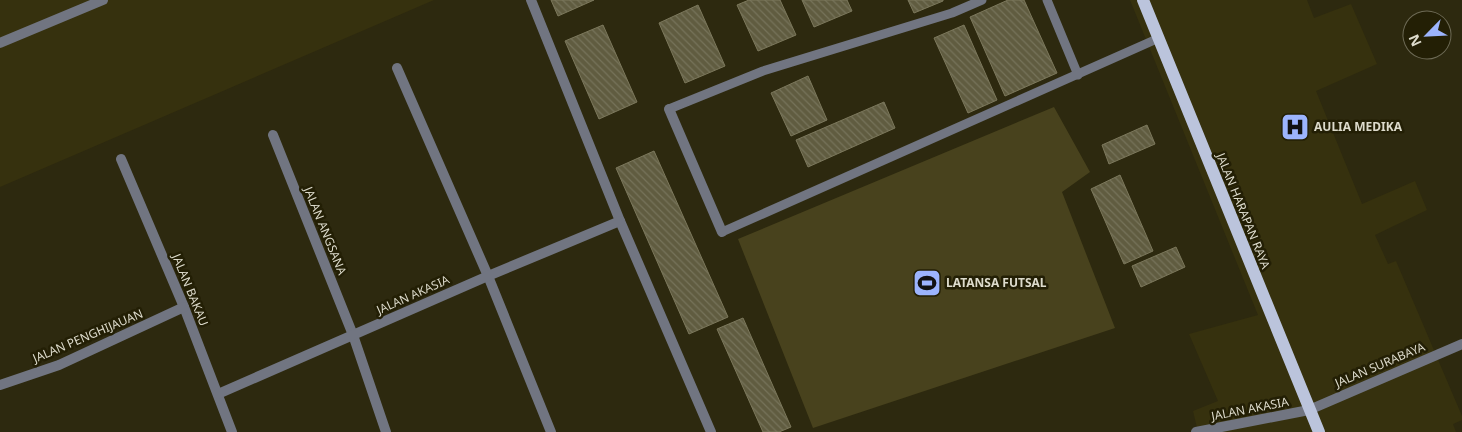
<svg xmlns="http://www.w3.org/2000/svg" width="1462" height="432" font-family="'Noto Sans',sans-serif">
	<defs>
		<pattern id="building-back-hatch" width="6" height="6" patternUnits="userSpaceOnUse" patternTransform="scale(1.25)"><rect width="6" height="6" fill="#605c40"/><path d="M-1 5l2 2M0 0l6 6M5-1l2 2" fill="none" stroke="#76735a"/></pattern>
	</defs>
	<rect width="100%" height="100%" fill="#2d290f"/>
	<g fill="#36310e">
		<path d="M0 0H434L0 187Z"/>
		<path d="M1130 0H1307L1314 18 1351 4 1377 64 1316 91 1362 204 1415 181 1427 210 1375 235 1388 264 1396 261 1462 416V420L1453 424 1456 432H1198L1193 411 1218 401 1189 334 1258 315Z"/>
	</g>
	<path fill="#48421d" d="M1054 107 1090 172 1062 192 1115 328 813 428 738 239Z"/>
	<g fill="url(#building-back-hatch)" stroke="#7c785c">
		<path d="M551 0H594L558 16Z"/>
		<path d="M749 0H780L796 35 758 51 737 5Z"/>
		<path d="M802 0H847L852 11 814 27Z"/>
		<path d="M908 0H943V1L914 13Z"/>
		<path d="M1008 0H1024L1057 73 1005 96 970 17Z"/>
		<path d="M698 5 725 66 685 83 659 23Z"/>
		<path d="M603 25 637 102 599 119 565 41Z"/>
		<path d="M964 25 997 100 968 113 934 38Z"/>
		<path d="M808 76 827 120 791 136 771 93Z"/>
		<path d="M884 102 895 128 808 167 796 140Z"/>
		<path d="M1147 125 1155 144 1109 164 1102 145Z"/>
		<path d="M654 151 728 317 689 334 616 168Z"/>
		<path d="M1120 175 1153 251 1124 264 1091 189Z"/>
		<path d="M1176 247 1185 267 1141 287 1132 266Z"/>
		<path d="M743 318 791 427 779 432H763L717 329Z"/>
	</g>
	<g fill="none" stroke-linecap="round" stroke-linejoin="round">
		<g stroke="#717581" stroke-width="9">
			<path d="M1047 0 1078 75"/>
			<path d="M669 109 763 71 952 13 982 0"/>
			<path d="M722 232 1159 38"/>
		</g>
		<g stroke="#717581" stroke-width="10">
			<path d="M531 0 620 221 711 432"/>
			<path d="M397 68 488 276 551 432"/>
			<path d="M669 109 722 232"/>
			<path d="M273 135 353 335 386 432"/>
			<path d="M121 159 184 307 232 432"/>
			<path d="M0 385 59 365 184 307"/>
			<path d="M218 394 488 276 620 221"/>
			<path d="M1196 432 1309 410"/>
		</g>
		<g stroke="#717581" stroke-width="10">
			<path d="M0 43 103 0"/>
			<path d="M1309 410 1462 344"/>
		</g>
		<path stroke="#bbc4dc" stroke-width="12" d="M1143 0 1319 432"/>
	</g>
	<defs>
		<symbol id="hospital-square" viewBox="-11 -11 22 22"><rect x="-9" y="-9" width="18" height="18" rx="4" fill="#9cb4fd" stroke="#231f05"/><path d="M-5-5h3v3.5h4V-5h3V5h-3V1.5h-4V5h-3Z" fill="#111"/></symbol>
		<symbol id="stadium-square" viewBox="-11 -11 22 22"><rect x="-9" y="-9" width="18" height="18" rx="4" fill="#9cb4fd" stroke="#231f05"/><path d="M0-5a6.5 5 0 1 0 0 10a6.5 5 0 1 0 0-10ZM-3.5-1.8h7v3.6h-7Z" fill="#111"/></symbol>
	</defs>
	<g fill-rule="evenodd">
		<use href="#hospital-square" x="1279" y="111" width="32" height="32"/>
		<use href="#stadium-square" x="911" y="267" width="32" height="32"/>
	</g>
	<g text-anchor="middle" stroke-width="5" stroke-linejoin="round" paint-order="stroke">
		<g font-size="12" font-weight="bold" fill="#dddbcc" stroke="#231f05" text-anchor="start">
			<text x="1314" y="131">AULIA MEDIKA</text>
			<text x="946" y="287">LATANSA FUTSAL</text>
		</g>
		<g font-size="12" fill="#dddbcc" stroke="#231f05">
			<text transform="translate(1243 211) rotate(68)" y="4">JALAN HARAPAN RAYA</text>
			<text transform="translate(325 231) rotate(68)" y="4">JALAN ANGSANA</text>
			<text transform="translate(190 290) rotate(68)" y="4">JALAN BAKAU</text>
			<text transform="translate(413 295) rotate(-24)" y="4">JALAN AKASIA</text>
			<text transform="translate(88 336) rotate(-23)" y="4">JALAN PENGHIJAUAN</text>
			<text transform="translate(1380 365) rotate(-23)" y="4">JALAN SURABAYA</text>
			<text transform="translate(1250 409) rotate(-11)" y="4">JALAN AKASIA</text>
		</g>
	</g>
	<g transform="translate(1427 35) rotate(246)"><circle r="24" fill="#231f05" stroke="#6d6a55"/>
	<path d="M0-4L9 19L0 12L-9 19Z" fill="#9cb4fd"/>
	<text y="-8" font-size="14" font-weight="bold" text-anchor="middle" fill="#dddbcc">N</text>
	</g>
</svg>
